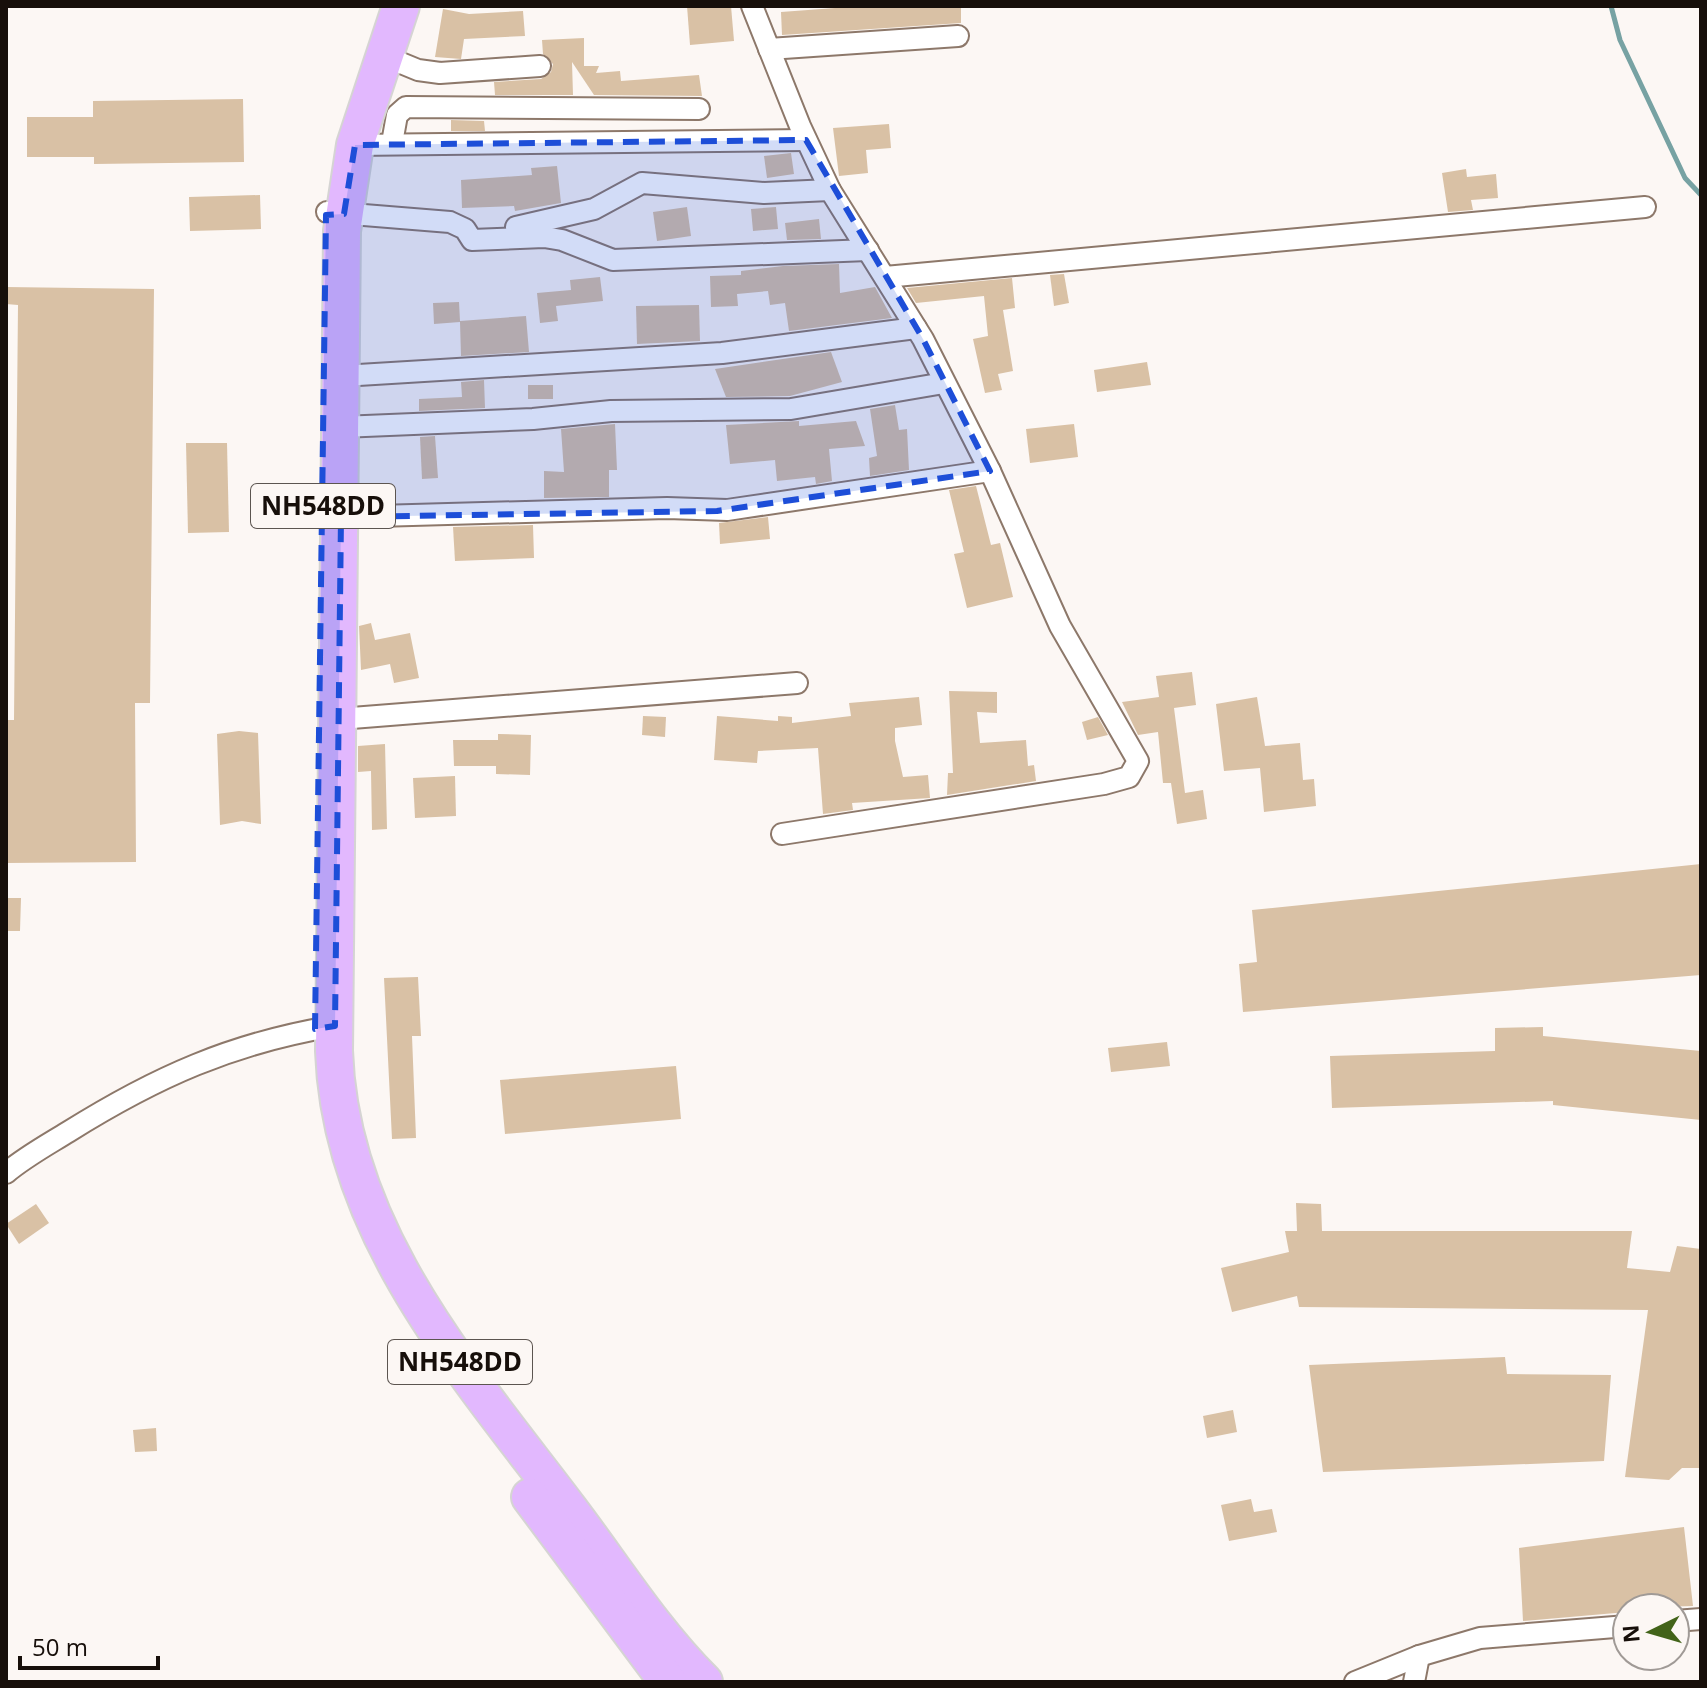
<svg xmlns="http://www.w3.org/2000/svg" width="1707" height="1688" font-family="'Open Sans',sans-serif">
	<rect width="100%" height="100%" fill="#fcf7f4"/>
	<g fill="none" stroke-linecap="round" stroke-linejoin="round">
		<path stroke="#77a2a3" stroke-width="5" d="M1611 6 1620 40 1685 178 1701 195"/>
	</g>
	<g fill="#d9c1a5">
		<path d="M687 6H731L734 41 690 45Z"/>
		<path d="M862 6H961V23L782 35 781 12Z"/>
		<path d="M443 9 469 14 523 11 525 36 464 39 461 59 435 57Z"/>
		<path d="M584 38V66H599L596 73 620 71 621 81 699 75 702 96 594 95 572 62 573 95H495L494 82 541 79 551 72 553 64 543 54 542 40Z"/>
		<path d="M243 99 244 162 94 164V157H27V117H93V101Z"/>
		<path d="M451 120 484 121 485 131H451Z"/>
		<path d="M889 124 891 148 866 150 868 173 839 176 833 128Z"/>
		<path d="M791 153 794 174 767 178 764 156Z"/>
		<path d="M557 166 561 203 515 211 514 206 462 208 461 180 532 175 531 168Z"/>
		<path d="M1466 169 1467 177 1496 174 1498 198 1471 200 1473 210 1448 212 1442 173Z"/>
		<path d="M260 195 261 229 190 231 189 197Z"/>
		<path d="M687 207 691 236 657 241 653 212Z"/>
		<path d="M776 207 778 229 753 231 751 209Z"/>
		<path d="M819 219 821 239 787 240 785 223Z"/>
		<path d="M839 264 840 293 875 287 892 318 789 331 785 303 770 305 768 291 737 294 738 306 711 307 710 276 741 275V271L783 266Z"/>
		<path d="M1064 274 1069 303 1054 306 1050 275Z"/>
		<path d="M600 277 603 301 556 306 558 321 540 323 537 293 571 290 570 280Z"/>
		<path d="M1012 278 1015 308 1003 310 1013 371 998 374 1002 390 985 393 973 339 988 336 984 296 916 303 907 288Z"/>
		<path d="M6 287 154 289 150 703H135L136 862 6 863V720H14L18 305 6 304Z"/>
		<path d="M459 302 460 321 526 316 529 352 461 356 460 322 434 324 433 303Z"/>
		<path d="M699 305 700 341 637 344 636 306Z"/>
		<path d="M831 352 842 382 790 396 726 397 715 369Z"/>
		<path d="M1147 362 1151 385 1097 392 1094 370Z"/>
		<path d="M484 380 485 408 419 411V399L462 397 461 382Z"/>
		<rect x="528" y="385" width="25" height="14"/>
		<path d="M895 405 899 430 907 429 909 470 870 476 869 458 877 456 870 409Z"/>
		<path d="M799 421V426L856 421 865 446 829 449 832 481 816 484 815 477 777 481 775 460 730 464 726 425Z"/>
		<path d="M615 424 617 470H609V497L544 498V471L564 472 561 429Z"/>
		<path d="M1074 424 1078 457 1030 463 1026 429Z"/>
		<path d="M435 436 438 478 422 479 420 437Z"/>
		<path d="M186 443H227L229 532 188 533Z"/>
		<path d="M976 486 991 545 1000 543 1013 597 967 608 954 554 964 552 949 490Z"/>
		<path d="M768 517 770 539 720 544 719 523Z"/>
		<path d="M533 525 534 558 455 561 453 527Z"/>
		<path d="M371 623 375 640 410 633 419 678 394 683 390 664 361 670 359 626Z"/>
		<path d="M1192 672 1196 705 1174 708 1185 793 1203 790 1207 819 1177 824 1171 783H1163L1158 732 1138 735 1122 702 1159 697 1156 676Z"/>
		<path d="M949 691 997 692V713L977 712 980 743 1026 740 1028 766 1034 765 1036 781 947 795 948 773H953Z"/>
		<path d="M919 697 922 725 895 728V741L903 777 928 775 930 798 852 803 853 810 823 814 818 748 758 751 757 763 714 760 717 716 778 721V716L792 717V723L851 716 849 703Z"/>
		<path d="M1257 697 1265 746 1300 743 1303 780 1314 779 1316 806 1264 812 1260 768 1224 771 1216 704Z"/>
		<path d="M643 716 666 717 665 737 642 735Z"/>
		<path d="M1098 717 1108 735 1087 740 1082 722Z"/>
		<path d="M239 731 258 733 261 824 242 821 220 825 217 734Z"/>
		<path d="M498 734 531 735 530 775 496 774V766H454L453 740H498Z"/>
		<path d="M385 744 387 829 372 830 371 771 358 772V746Z"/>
		<path d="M455 776 456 816 415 818 413 778Z"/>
		<path d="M1701 864V975L1243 1012 1239 964 1257 962 1252 910Z"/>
		<path d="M6 898H21L20 931H6Z"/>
		<path d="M418 977 421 1036H412L416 1138 392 1139 384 978Z"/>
		<path d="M1543 1027V1036L1701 1051V1120L1553 1105V1101L1332 1108 1330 1056 1495 1051V1028Z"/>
		<path d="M1167 1042 1170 1066 1111 1072 1108 1048Z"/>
		<path d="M676 1066 681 1119 505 1134 500 1080Z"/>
		<path d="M1296 1203 1321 1204 1322 1231H1632L1627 1268 1670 1272 1677 1246 1701 1249V1468H1682L1669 1480 1625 1477 1648 1310 1299 1307 1297 1296 1232 1312 1221 1268 1289 1252 1285 1231H1297Z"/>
		<path d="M36 1204 49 1223 19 1244 6 1224Z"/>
		<path d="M1505 1357 1507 1374 1611 1375 1604 1461 1323 1472 1309 1365Z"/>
		<path d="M1233 1410 1237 1432 1207 1438 1203 1416Z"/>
		<path d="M156 1428 157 1451 135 1452 133 1430Z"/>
		<path d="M1251 1499 1254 1512 1272 1509 1277 1532 1229 1541 1221 1505Z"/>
		<path d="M1684 1527 1693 1606 1627 1608V1612L1523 1621 1519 1548Z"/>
	</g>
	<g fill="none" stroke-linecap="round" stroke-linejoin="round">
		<defs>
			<g id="street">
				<path d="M752 6 800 126 830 190 923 339 990 471 1060 626 1138 761 1129 777 1104 784 782 834"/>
				<path d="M769 49 958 36"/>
				<path d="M384 56 418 70 440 73 540 66"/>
				<path d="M392 143 397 115 406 107 699 109"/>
				<path d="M355 145 806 140"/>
				<path d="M327 212 450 222 465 229 472 240 544 237 562 240 613 260 868 250"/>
				<path d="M516 227 594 209 642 183 764 193 830 190"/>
				<path d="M885 277 1645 207"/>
				<path d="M342 376 722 353 916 328"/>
				<path d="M341 427 533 419 611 411 791 409 944 383"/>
				<path d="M341 517 667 508 727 510 990 471"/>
				<path d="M339 719 797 683"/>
				<path d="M6 1173C25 1157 47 1145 68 1132 156 1077 232 1043 335 1026"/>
				<path d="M1675 1621 1701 1619"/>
				<path d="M1355 1682 1419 1656 1480 1638 1627 1626"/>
				<path d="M1414 1682 1419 1656"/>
			</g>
			<g id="highway">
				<path d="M401 6 355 145 342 231 334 1051C340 1232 465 1371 569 1509 613 1567 652 1630 704 1682"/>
				<path d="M530 1497 668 1682"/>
			</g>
		</defs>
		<use href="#street" stroke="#8d786a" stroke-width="24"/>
		<use href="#highway" stroke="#d5d4d3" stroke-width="40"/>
		<use href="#street" stroke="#fff" stroke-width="20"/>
		<use href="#highway" stroke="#e2b8fe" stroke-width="36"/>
	</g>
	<path fill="#1d4ed8" fill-opacity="0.2" stroke="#1d4ed8" stroke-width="6" stroke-dasharray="16 10" stroke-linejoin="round" d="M806 140 923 339 990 471 717 511 341 517 335 1026 315 1029 326 215 344 214 355 145Z"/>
	<g text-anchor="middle" stroke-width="6" stroke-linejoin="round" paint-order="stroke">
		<g fill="#fcf7f4" stroke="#5c5550" stroke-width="2">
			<rect x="251" y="484" width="144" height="44" rx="6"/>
			<rect x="388" y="1340" width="144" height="44" rx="6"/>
		</g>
		<g font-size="26" font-weight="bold" fill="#170f0a">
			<text x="323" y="515">NH548DD</text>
			<text x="460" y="1371">NH548DD</text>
		</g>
	</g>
	<rect width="1707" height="1688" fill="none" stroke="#170f0a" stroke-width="16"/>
	<g transform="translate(1651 1632) rotate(265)"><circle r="38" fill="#fcf7f4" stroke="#a09a96" stroke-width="2"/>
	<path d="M0-6L14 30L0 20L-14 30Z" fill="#426319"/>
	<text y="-12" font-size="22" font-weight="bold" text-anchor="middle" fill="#170f0a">N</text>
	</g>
	<path d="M20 1656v12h138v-12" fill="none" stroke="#170f0a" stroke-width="4"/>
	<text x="32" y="1656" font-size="24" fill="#170f0a" stroke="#fcf7f4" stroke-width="6" paint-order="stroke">50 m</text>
</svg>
